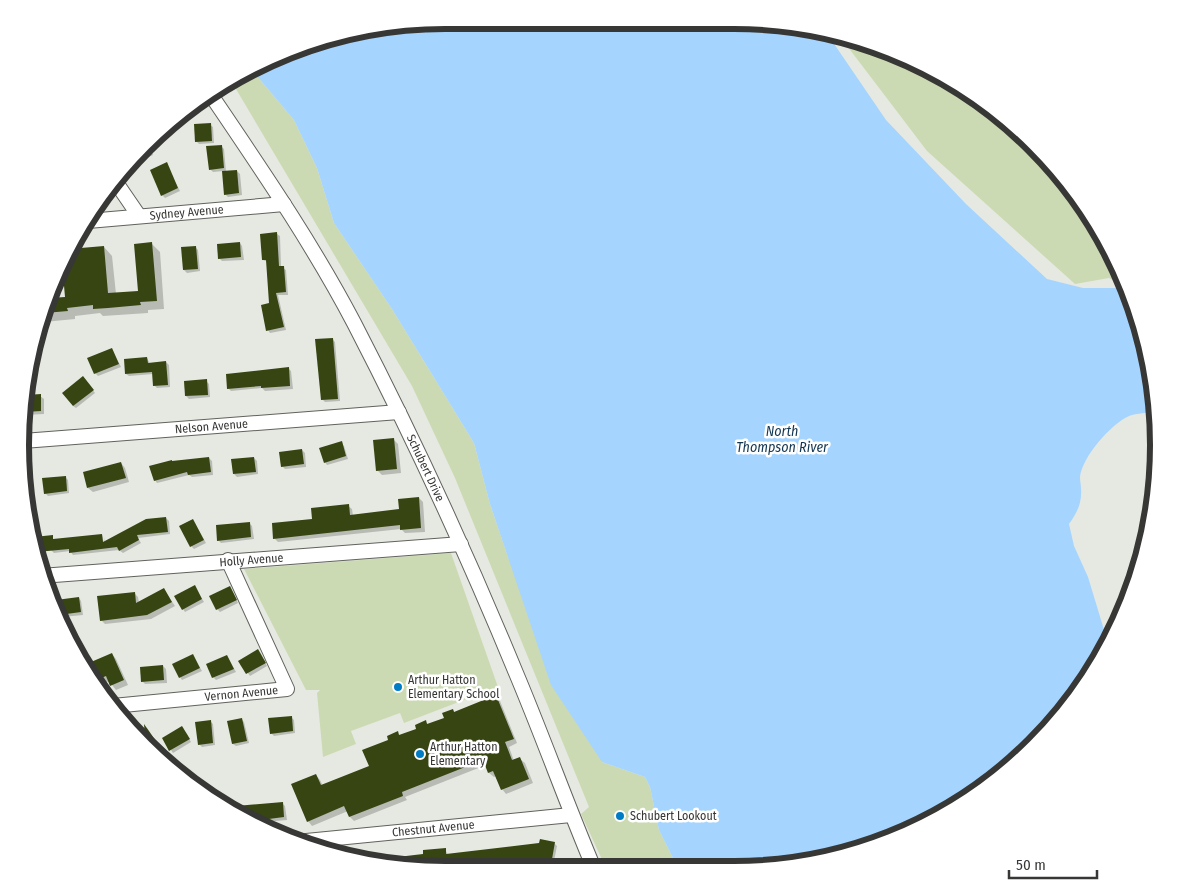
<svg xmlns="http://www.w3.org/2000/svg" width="1179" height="890" font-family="'Fira Sans Condensed',sans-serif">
	<rect width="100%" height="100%" fill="#e6e9e2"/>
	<g fill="#ccdab3">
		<path d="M838 34 844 35 970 92 1035 145 1087 209 1128 288 1109 278 1075 284 927 151Z"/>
		<path d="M251 69 294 120 317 168 334 223 392 309 474 443 490 504 508 557 602 762 645 777 650 787 659 830 677 866H605L581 814 589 807 455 478 412 386 230 79Z"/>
		<path d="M451 553 498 687 404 723 400 713 351 731 356 744 323 757 317 693 320 690H306L244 569Z"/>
	</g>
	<path fill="#a5d4fe" d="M445 20 762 21 826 32 886 120 966 204 1047 279 1083 288H1120L1130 295 1151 362 1156 411C1147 413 1137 413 1129 416 1111 424 1082 457 1080 477 1080 481 1081 485 1081 489 1082 503 1077 513 1069 524L1074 546 1088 577 1108 643 1088 681 1035 745 970 798 896 838 789 866H677L659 830 650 787 645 777 602 762 551 685 490 504 474 443 392 309 334 223 317 168 294 120 251 69 335 35Z"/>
	<g fill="#0003">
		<path d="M193 110 195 113 184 121 182 118Z"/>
		<path d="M210 125 213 127 214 143 199 144 196 141Z"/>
		<path d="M149 146 153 155 138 162 134 157Z"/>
		<path d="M221 146 224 149 226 172 237 171 240 174 242 195 228 197 225 194 223 171 213 172 210 169Z"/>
		<path d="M166 164 180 191 165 198 162 195Z"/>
		<path d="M277 234 280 236 281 267 286 270 288 295H278L286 330 270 333 268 330 270 304 268 262 263 260Z"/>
		<path d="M151 243 160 252 164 309 148 310V313L103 316 100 313 75 316V319L44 322 42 320 50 299 66 298 63 260 69 250 104 247 112 256 116 294 139 292Z"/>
		<path d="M240 243 242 246 244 260 222 261 219 258Z"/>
		<path d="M195 247 198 250 200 271 187 273 184 270Z"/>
		<path d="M332 339 335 342 340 401 325 402 322 399Z"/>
		<path d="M112 349 121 367 98 376 95 373Z"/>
		<path d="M147 358 150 364 166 362 169 365 170 387 157 388 154 385 153 374 129 376 126 374Z"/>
		<path d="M288 368 291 371 293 389 265 391 262 388 231 391 228 388Z"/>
		<path d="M85 380 95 393 76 408 73 406Z"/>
		<path d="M206 381 209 384 210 397 189 399 186 396Z"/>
		<path d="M40 396 44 399V414L25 415 26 397Z"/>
		<path d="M393 439 398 444 401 473 382 475 377 470Z"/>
		<path d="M341 443 344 446 348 459 327 465 325 462Z"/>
		<path d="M302 450 305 453 306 467 285 469 282 466Z"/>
		<path d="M209 458 212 461 213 475 192 477 189 475 157 483 155 480Z"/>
		<path d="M254 458 257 461 258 474 237 477 234 474Z"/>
		<path d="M121 463 125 468 129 482 93 492 88 488Z"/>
		<path d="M65 477 68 480 69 493 48 496 45 493Z"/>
		<path d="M419 498 423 502 425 532 405 533 401 529 278 542 274 538 348 506 352 509 353 516 400 511Z"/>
		<path d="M166 518 169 521 170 534 138 538 141 543 123 553 119 550 73 555 70 551 54 553 51 550 102 535 105 548 104 537 105 542Z"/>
		<path d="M193 520 206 543 194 549 191 546Z"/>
		<path d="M249 523 252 526 254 539 221 543 218 540Z"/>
		<path d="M195 587 204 602 185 612 183 609Z"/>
		<path d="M230 587 238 603 220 612 217 609Z"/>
		<path d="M164 590 175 606 151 619 105 624 101 620 134 593 138 597 139 603Z"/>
		<path d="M79 598 81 601 83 615 62 617 59 614Z"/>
		<path d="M258 651 267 666 250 676 240 662Z"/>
		<path d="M112 654 116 659 128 685 116 690 109 681 96 687 92 681 84 666Z"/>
		<path d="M193 656 202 671 182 680 180 677Z"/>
		<path d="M227 656 236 672 216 680 213 677Z"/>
		<path d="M163 666 166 669 167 683 145 684 142 681Z"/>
		<path d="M496 697 500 701 517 743 509 747 514 761 520 759 525 763 533 783 506 794 502 789 496 776 494 777 489 773 486 765 405 797 407 800 354 821 350 817 348 811 312 826 308 821 316 775 320 780 323 786 370 767 397 733 401 736 418 729 425 722 429 725 445 718 453 710 455 713Z"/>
		<path d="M291 717 294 720 295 733 274 736 271 733Z"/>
		<path d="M241 719 244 722 249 743 236 746 233 744Z"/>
		<path d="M210 721 213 724 215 745 202 747 199 744Z"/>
		<path d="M147 728 160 747 154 752 142 738 146 735Z"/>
		<path d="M184 730 191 742 173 753 163 738Z"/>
		<path d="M282 803 285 806 287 820 265 822 264 821 252 822 226 808Z"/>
		<path d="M554 843 557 846 553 866 540 864 523 866H466V864L443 866H391L390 859 424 855 445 849 448 855Z"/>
		<path d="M370 859 372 862 361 860Z"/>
	</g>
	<g fill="#374512">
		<path d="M211 123 212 141 195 142 194 124Z"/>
		<path d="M222 145 224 168 209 170 206 146Z"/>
		<path d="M167 162 178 188 161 196 150 170Z"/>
		<path d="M237 170 239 193 224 195 222 171Z"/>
		<path d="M277 232 279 266H284L286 292 276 293 284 327 266 331 261 305 269 303 266 260H262L260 234Z"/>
		<path d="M152 242 157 301 140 302 141 305 108 308 93 309V305L67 308 68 311 45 313 50 298 65 297 62 263 69 249 104 246 108 293 138 291 134 244Z"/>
		<path d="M240 242 241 257 218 259 217 244Z"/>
		<path d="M196 246 198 269 183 270 181 247Z"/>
		<path d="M333 338 338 399 321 400 315 339Z"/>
		<path d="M112 348 119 364 94 374 87 358Z"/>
		<path d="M147 357 148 363 166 361 168 385 153 386 152 372 125 374 124 359Z"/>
		<path d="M289 367 290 386 261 388V386L227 389 226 374Z"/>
		<path d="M83 376 94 390 73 406 62 393Z"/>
		<path d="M207 379 208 395 185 396 184 381Z"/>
		<path d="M41 394V411L25 412 26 395Z"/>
		<path d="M394 438 397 469 376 471 373 440Z"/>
		<path d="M342 441 346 456 324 463 319 448Z"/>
		<path d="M302 449 304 464 281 467 279 452Z"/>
		<path d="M209 457 211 472 188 475 187 472 154 481 149 466 172 460V461Z"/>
		<path d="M254 457 256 472 233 474 231 459Z"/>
		<path d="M121 462 126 478 87 488 83 472Z"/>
		<path d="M66 476 67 491 44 494 42 478Z"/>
		<path d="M419 497 421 528 400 530V525L273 539 272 523 312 519 311 508 349 504 350 515 399 509 398 499Z"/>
		<path d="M166 517 168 532 137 535 139 540 119 551 117 547 69 553V549L37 552 34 537 53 535V539L102 534 103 542 146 519Z"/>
		<path d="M193 519 204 540 190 547 179 526Z"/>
		<path d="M250 522 251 537 217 541 216 525Z"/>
		<path d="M195 585 202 599 182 610 174 596Z"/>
		<path d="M230 586 237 600 216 610 209 596Z"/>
		<path d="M164 588 172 602 147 615 100 621 97 596 135 592 136 603Z"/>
		<path d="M79 597 81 612 59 615 56 600Z"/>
		<path d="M258 649 266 663 246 674 238 661Z"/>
		<path d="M112 653 124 680 110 686 106 676 92 682 84 665Z"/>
		<path d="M193 654 200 668 179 678 172 664Z"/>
		<path d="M227 655 234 669 212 678 206 664Z"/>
		<path d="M163 665 164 680 141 682 140 667Z"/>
		<path d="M496 695 514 739 505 742 512 760 520 757 529 779 501 790 493 771 488 773 483 760 402 792 403 796 349 817 344 806 307 822 291 784 316 774 321 785 369 766 362 750 388 740 387 736 398 731 399 735 416 729 415 725 426 720 427 724 444 718 442 713 453 709 454 712Z"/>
		<path d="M292 716 293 731 270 734 268 718Z"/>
		<path d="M242 718 247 741 232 744 227 721Z"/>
		<path d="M211 720 213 743 198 745 195 722Z"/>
		<path d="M144 724 158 744 151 749 141 738 145 737Z"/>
		<path d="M182 726 190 739 169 751 162 738Z"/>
		<path d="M283 802 284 817 261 820V818L248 820 224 807Z"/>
		<path d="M540 839 555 842 551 865 536 862 499 866 498 864 465 866 464 861 421 866H389L372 862V860L423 854V850L446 848V854L539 843Z"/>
	</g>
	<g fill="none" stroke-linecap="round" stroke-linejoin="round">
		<defs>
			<g id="minor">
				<path id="s1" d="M211 95C261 169 312 243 354 323 413 437 467 554 516 673 543 737 566 802 593 866"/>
				<path d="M115 181 139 216"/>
				<path id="s2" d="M88 221 284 204"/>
				<path id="s3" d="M23 441 399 412"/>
				<path id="s4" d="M41 576 461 544"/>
				<path id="s5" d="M113 706 287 689 228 560"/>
				<path id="s6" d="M296 842 571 815"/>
			</g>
		</defs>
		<use href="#minor" stroke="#60625c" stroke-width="16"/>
		<use href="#minor" stroke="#fff" stroke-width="14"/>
	</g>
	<g fill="#007cc5" stroke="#fff" stroke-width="2">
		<circle cx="398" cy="687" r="5"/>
		<circle cx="420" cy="754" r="5"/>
		<circle cx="620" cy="816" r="5"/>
	</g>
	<g text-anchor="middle" stroke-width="5" stroke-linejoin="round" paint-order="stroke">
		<g font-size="12" fill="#373835" stroke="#fff">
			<text dy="4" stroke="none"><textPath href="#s2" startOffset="99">Sydney Avenue</textPath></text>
			<text dy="4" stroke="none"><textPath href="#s3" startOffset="189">Nelson Avenue</textPath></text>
			<text dy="4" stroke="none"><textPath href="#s1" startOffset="431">Schubert Drive</textPath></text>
			<text dy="4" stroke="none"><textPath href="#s4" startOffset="211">Holly Avenue</textPath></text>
			<text dy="4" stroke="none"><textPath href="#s5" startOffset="129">Vernon Avenue</textPath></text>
			<text dy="4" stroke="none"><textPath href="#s6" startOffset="138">Chestnut Avenue</textPath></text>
		</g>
		<g font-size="12" fill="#373835" stroke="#fff" text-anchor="start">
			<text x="408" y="684">Arthur Hatton<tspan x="408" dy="14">Elementary School</tspan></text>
			<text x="430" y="751">Arthur Hatton<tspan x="430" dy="14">Elementary</tspan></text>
			<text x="630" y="820">Schubert Lookout</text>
		</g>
		<g font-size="14" font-style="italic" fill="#123651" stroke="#fff">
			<text x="782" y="436">North<tspan x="782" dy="16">Thompson River</tspan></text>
		</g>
	</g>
	<path d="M0 0H1179V890H0ZM445 29H734A416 416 0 0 1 1150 445V445A416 416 0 0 1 734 861H445A416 416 0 0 1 29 445V445A416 416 0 0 1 445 29Z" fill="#fff" fill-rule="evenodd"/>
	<path fill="none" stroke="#373835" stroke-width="6" d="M445 29H734A416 416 0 0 1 1150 445V445A416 416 0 0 1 734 861H445A416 416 0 0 1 29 445V445A416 416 0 0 1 445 29Z"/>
	<path d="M1009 870v8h88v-8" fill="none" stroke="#373835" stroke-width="2.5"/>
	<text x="1016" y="870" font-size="15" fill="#373835" stroke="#ffffff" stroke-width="4" paint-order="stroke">50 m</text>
</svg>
